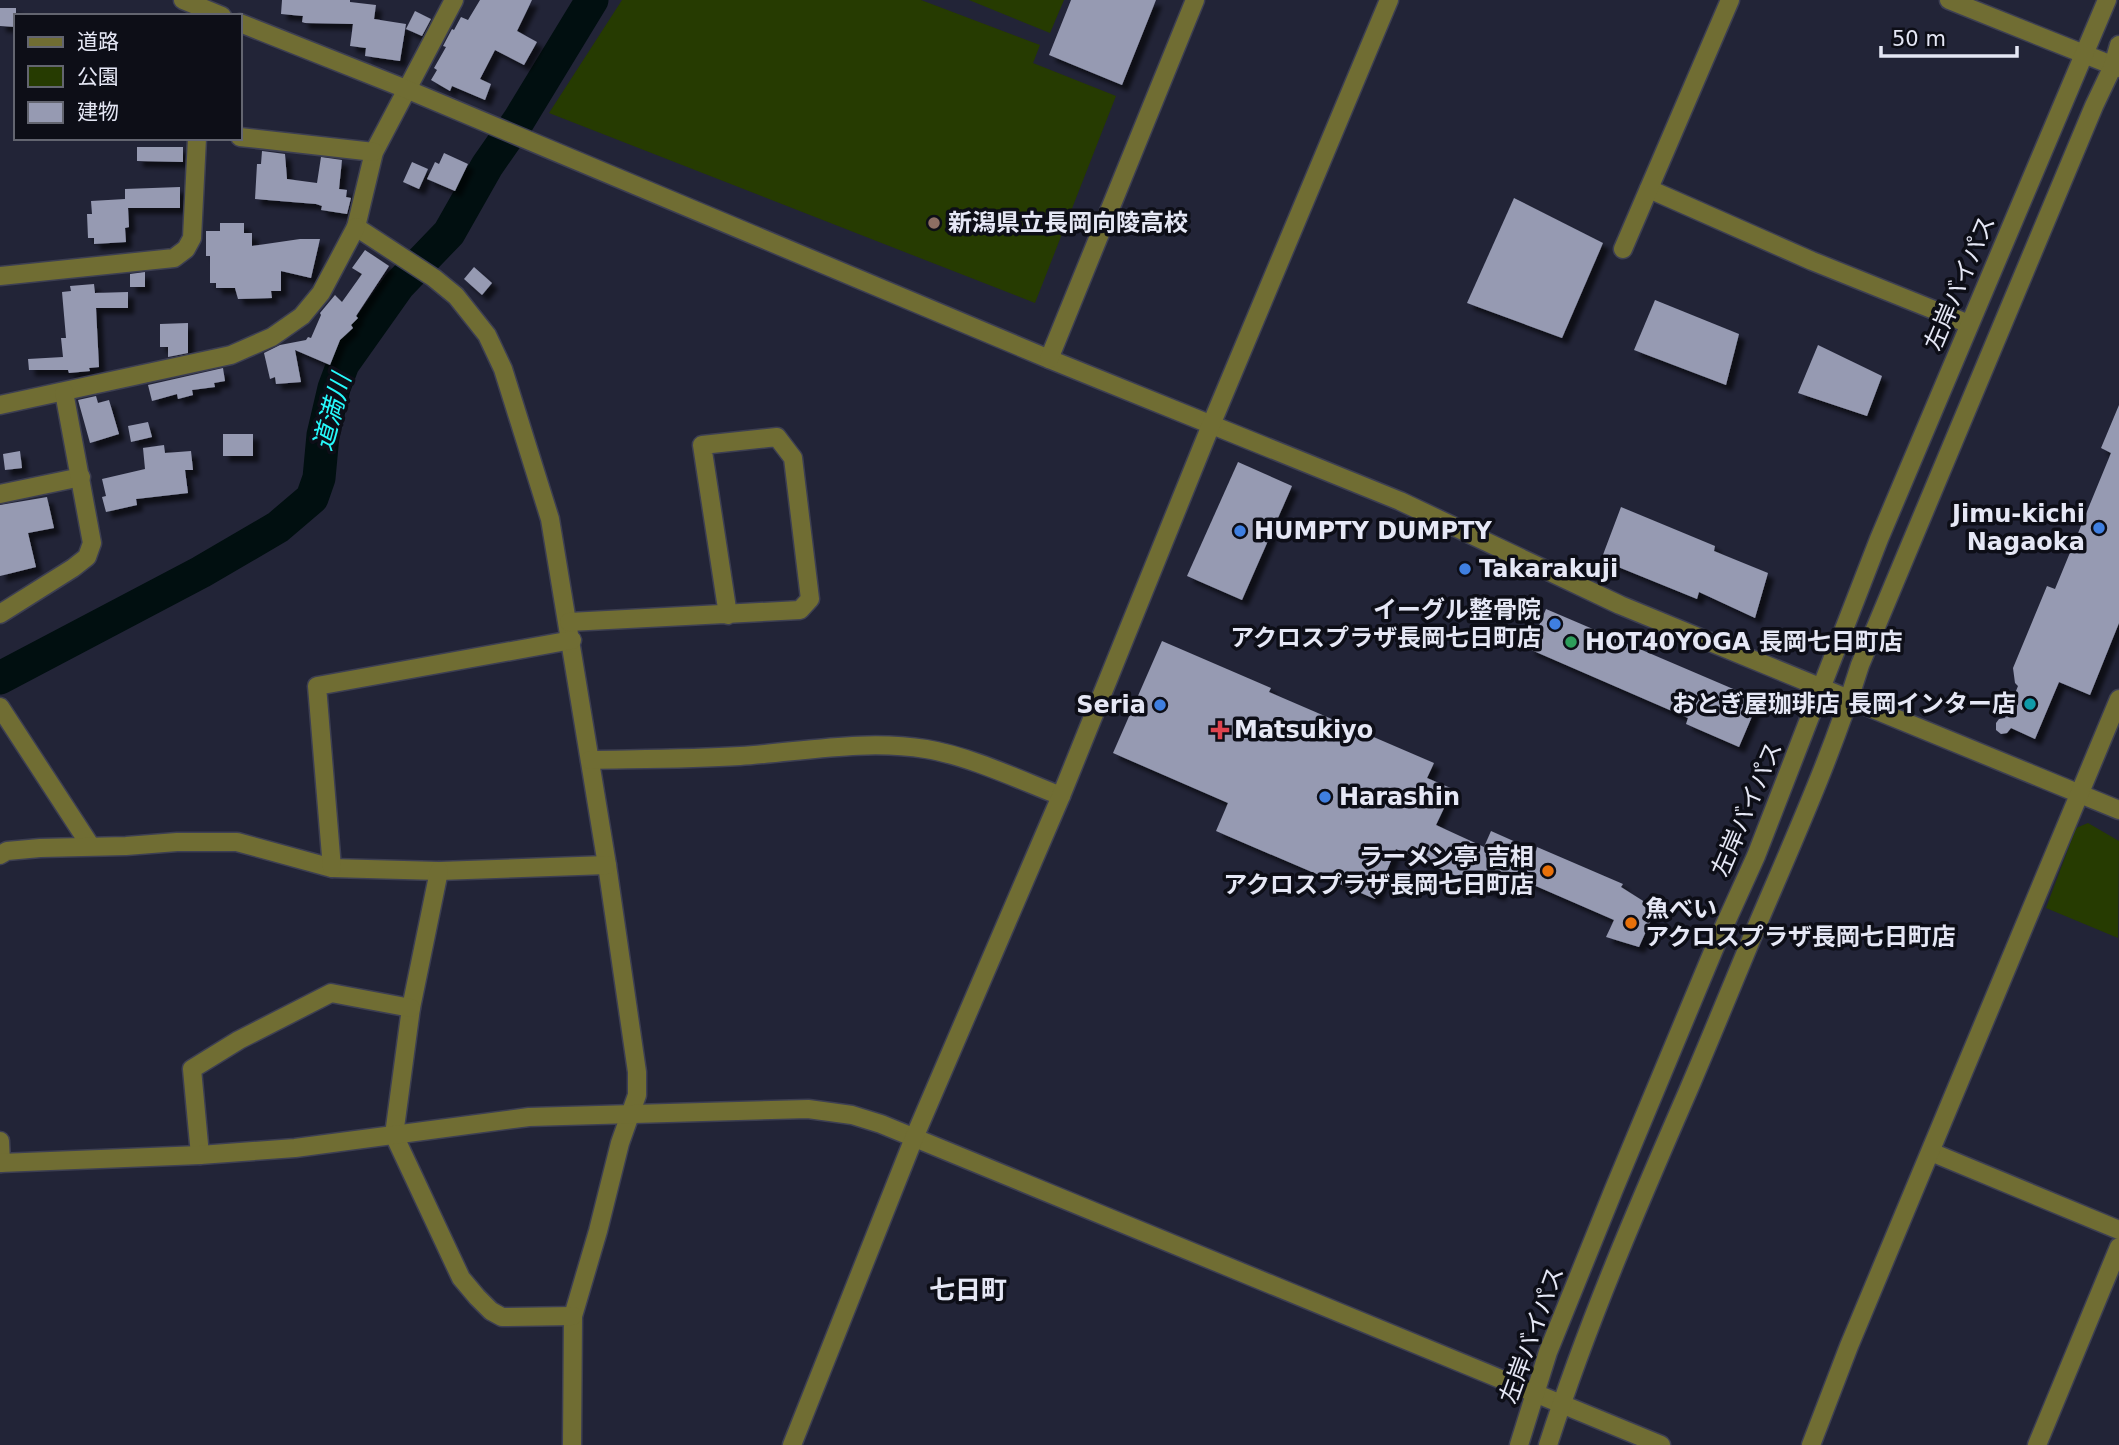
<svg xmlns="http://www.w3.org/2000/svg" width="2119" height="1445" font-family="'DejaVu Sans','Noto Sans JP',sans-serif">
	<defs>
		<filter id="shadow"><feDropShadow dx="6" dy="6" stdDeviation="2" flood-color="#0009"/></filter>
	</defs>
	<rect width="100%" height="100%" fill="#222437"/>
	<g fill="#263b01">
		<path d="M622 0H921L1040 45 1033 63 1116 96 1035 303 549 113Z"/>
		<path d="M969 0H1064L1050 33Z"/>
		<path d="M2088 823 2119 841 2118 938 2046 908 2076 828Z"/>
	</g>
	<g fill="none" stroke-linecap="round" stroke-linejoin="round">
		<path stroke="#010f10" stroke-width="33" d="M0 678 201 572 278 527 312 498 319 478 323 435 334 388 343 364 399 285 449 233 487 166 519 120 592 0"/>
	</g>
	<g fill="#969ab2" filter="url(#shadow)">
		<path d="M282 0H350V2L376 5 374 19 406 24 400 61 365 56 366 48 350 46 353 24 305 23 302 22 303 16 281 14Z"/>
		<path d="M480 0H532L517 31 537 42 524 65 495 50 480 79 491 84 485 100 452 86 450 91 431 80 437 70 434 68 446 47 443 46 452 29 454 30 461 17 468 20Z"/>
		<path d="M1071 0H1156L1122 85 1049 55Z"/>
		<path d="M0 8H16V27L0 26Z"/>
		<path d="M415 11 431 19 422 36 406 29Z"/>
		<path d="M137 147H183V162L137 161Z"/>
		<path d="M262 151 285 154 287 179 317 183 321 157 342 160 339 189 347 190 346 197 351 198 347 214 321 210 322 206 316 204 255 199 257 164H261Z"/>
		<path d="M444 153 468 164 455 191 427 179 435 162 439 164Z"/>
		<path d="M412 162 428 169 419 189 403 182Z"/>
		<path d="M180 187V208H128L129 227 125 228 126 242 94 244V238H88L87 214H92L91 201 125 199V189Z"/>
		<path d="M1514 198 1603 243 1562 338 1467 303Z"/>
		<path d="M220 223H244V233H252V246L300 239H320L311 278 281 271V291H271L272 298 238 299 235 288H216V283H210V256H206V231H220Z"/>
		<path d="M365 250 389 266 356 316 358 318 351 325 353 328 340 340 330 365 295 350 301 382 276 384 275 377 270 379 264 353 280 345 306 340 308 337 311 338 321 315 320 313 335 295 342 302 362 274 352 268Z"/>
		<path d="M474 267 492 283 482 295 464 279Z"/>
		<path d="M145 272V287H130V274Z"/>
		<path d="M94 284 95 293 128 292V308H96L99 367 89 368 90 371 69 373 68 370H29L28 359 63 357 61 338H66L62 292 71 291 70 286Z"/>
		<path d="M1655 300 1739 334 1726 385 1634 350Z"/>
		<path d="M188 323V353L168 357V347H160V324Z"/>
		<path d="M1818 345 1882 376 1867 416 1798 393Z"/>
		<path d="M223 368 225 381 214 383 215 387 192 390 193 395 178 399 177 394 152 401 148 385Z"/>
		<path d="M96 396 98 403 109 400 119 434 90 443 78 400Z"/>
		<path d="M2119 405V623L2090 695 2059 682 2035 739 2011 728 2007 733 2001 734 1996 730V723L1999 719 2005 718 2018 686 2015 683 2013 668 2047 586 2055 589 2111 453 2101 448Z"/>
		<path d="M148 422 152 437 131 442 128 426Z"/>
		<rect x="223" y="434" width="30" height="22"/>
		<path d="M164 445 165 453 191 451 193 470H185L188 493 136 499 137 505 106 512 102 497 106 496 102 479 145 469 143 448Z"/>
		<path d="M20 451 22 468 5 470 3 454Z"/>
		<path d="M1238 462 1292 486 1242 600 1187 576Z"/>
		<path d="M47 497 54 528 28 533 36 567 0 576V505Z"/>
		<path d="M1621 507 1715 546 1714 551 1768 573 1755 618 1699 592 1697 599 1601 560Z"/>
		<path d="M1546 609 1759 700 1739 747 1686 724 1688 718 1529 649Z"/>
		<path d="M1162 641 1271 688 1269 692 1434 763 1427 778 1453 789 1436 825 1484 847 1491 831 1536 851 1537 847 1623 884 1621 887 1656 909 1639 947 1606 937 1614 920 1508 874 1499 895 1396 849 1375 899 1216 831 1228 803 1113 753Z"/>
	</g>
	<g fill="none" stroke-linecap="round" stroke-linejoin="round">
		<defs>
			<g id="minor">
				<path d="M183 0 222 16"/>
				<path d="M454 0 374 152 356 227 434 278 456 296 487 335 503 369 550 519 607 865 637 1072V1095L620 1143 598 1231 573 1316 572 1445"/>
				<path d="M1949 0 2119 68"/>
				<path d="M240 23 406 89 1049 359 1400 501 1620 605 2119 810"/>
				<path d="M240 137 374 152"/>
				<path d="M1649 189 1812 261 1969 324"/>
				<path d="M1623 249 1730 0"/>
				<path d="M0 276 174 258 186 249 192 238 197 138"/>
				<path d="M1049 359 1195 0"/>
				<path d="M0 405 231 355 272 337 302 316 321 293 356 227"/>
				<path d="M0 494 81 477"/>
				<path d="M0 614 73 568 87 557 92 543 64 392"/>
				<path d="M569 622 800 610 810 599 793 458 777 437 702 445 728 615"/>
				<path d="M0 707 90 845"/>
				<path d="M590 760C640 759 690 759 740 756 801 752 864 739 926 749 969 756 1020 780 1061 796"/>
				<path d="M0 855 7 851 40 848 126 846 177 842H237L332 868 439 871 607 865"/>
				<path d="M332 868 317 686 572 640"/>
				<path d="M439 871 411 1008 394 1135 461 1278 477 1297 491 1311 502 1317 573 1316"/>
				<path d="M0 1141 1 1163"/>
				<path d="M1931 1152 2119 1230"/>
				<path d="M200 1155 192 1069 239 1040 331 993 411 1008"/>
				<path d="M0 1163 200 1155 295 1148 529 1117 808 1109 852 1115 881 1124 1661 1445"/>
				<path d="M792 1445 914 1138 1061 796 1211 425 1389 0"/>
				<path d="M1519 1445 1548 1352 1614 1189 1717 942 1756 856 1879 539 2107 0"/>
				<path d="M1548 1445C1587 1324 1637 1208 1688 1091 1712 1035 1735 978 1759 921 1795 837 1833 752 1860 665L2094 106 2113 66 2119 45"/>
				<path d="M1811 1445 1849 1346 2119 699"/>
				<path d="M2037 1445 2119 1247"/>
			</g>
		</defs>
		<use href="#minor" stroke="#3d3f52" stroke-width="21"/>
		<use href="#minor" stroke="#706d33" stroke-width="18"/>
	</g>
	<circle fill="#8d6e63" stroke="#0d0e17" stroke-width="2.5" cx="934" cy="223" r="7"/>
	<g fill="#3f7fe0" stroke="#0d0e17" stroke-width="2.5">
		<circle cx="2099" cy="528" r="7"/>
		<circle cx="1240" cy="531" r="7"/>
		<circle cx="1465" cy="569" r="7"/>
		<circle cx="1555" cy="624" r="7"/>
		<circle cx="1160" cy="705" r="7"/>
		<circle cx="1325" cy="797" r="7"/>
	</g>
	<circle fill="#2e9e5b" stroke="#0d0e17" stroke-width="2.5" cx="1571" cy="642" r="7"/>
	<circle fill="#0f9aa8" stroke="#0d0e17" stroke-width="2.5" cx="2030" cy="704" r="7"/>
	<path fill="#e0444e" stroke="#0d0e17" stroke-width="2.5" d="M1216.5 719.5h7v7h7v7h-7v7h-7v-7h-7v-7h7z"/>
	<g fill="#e8710a" stroke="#0d0e17" stroke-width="2.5">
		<circle cx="1548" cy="871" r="7"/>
		<circle cx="1631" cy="923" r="7"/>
	</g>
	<g text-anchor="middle" stroke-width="7" stroke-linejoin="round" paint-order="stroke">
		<g font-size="24" font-weight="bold" fill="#e5e7f5" stroke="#0d0e17" text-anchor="start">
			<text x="948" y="231">新潟県立長岡向陵高校</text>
			<text x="2085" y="522" text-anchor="end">Jimu-kichi<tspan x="2085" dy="28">Nagaoka</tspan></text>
			<text x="1254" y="539">HUMPTY DUMPTY</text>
			<text x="1479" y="577">Takarakuji</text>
			<text x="1541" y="618" text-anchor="end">イーグル整骨院<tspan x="1541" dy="28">アクロスプラザ長岡七日町店</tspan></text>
			<text x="1585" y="650">HOT40YOGA 長岡七日町店</text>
			<text x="2016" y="712" text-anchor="end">おとぎ屋珈琲店 長岡インター店</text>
			<text x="1146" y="713" text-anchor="end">Seria</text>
			<text x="1234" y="738">Matsukiyo</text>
			<text x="1339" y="805">Harashin</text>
			<text x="1534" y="865" text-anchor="end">ラーメン亭 吉相<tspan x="1534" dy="28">アクロスプラザ長岡七日町店</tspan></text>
			<text x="1645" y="917">魚べい<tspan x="1645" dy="28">アクロスプラザ長岡七日町店</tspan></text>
		</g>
		<g font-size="24" fill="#e5e7f5" stroke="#0d0e17">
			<text transform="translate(1960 283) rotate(-67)" y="8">左岸バイパス</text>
			<text transform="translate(1747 809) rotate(-67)" y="8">左岸バイパス</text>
			<text transform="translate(1532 1335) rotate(-70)" y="8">左岸バイパス</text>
		</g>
		<g font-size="26" font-style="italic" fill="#26f9fb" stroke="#0d0e17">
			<text transform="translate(332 412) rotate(-75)" y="9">道満川</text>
		</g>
		<g font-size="26" font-weight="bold" fill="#e5e7f5" stroke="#0d0e17">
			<text x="968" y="1299">七日町</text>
		</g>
	</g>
	<rect x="14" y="14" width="228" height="126" fill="#0d0e17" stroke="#636570" stroke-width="2"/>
	<rect x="28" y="37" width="35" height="10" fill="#706d33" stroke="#636570" stroke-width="2"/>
	<text x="77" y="49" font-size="21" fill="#e5e7f5">道路</text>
	<rect x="28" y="66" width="35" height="21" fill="#263b01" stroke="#636570" stroke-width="2"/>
	<text x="77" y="84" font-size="21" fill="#e5e7f5">公園</text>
	<rect x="28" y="102" width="35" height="21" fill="#969ab2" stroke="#636570" stroke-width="2"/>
	<text x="77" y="119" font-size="21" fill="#e5e7f5">建物</text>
	<path d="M1881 46v10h136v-10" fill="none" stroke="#e5e7f5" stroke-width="3.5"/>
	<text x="1892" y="46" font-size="21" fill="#e5e7f5" stroke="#0d0e17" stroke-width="5" paint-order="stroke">50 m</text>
</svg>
